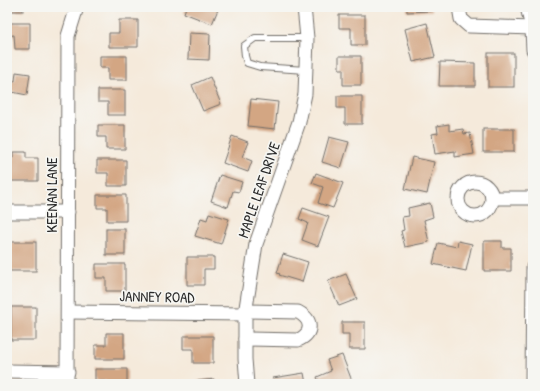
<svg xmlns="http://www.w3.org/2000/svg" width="540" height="391" font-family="'Patrick Hand',sans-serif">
	<rect width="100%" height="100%" fill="#f6f6f2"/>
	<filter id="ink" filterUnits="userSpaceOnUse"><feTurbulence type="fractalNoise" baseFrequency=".025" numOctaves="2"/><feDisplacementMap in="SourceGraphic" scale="8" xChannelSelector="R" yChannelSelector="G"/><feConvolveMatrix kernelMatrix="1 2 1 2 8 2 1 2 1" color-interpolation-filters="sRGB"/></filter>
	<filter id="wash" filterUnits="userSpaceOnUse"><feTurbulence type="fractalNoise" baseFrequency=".012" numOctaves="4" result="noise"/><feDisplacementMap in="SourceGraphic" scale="16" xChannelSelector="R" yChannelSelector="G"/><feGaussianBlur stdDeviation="0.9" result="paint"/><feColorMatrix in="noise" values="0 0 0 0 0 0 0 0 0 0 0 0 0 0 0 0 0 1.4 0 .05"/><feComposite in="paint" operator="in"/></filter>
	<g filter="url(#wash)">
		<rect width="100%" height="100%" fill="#f5eadb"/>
		<g id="blocks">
			<g fill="#d3a683">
				<rect x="7" y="7" width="16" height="4"/>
				<rect x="134" y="7" width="19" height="3"/>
				<path d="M186 7H219L212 24 184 13Z"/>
				<path d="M407 7H432V11L407 12Z"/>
				<path d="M339 15H365V45H351V28H339Z"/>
				<path d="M119 20H138V47H109V33H119Z"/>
				<path d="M7 23H30V49H15L14 35 7 36Z"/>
				<path d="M427 23 435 57 413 62 405 29Z"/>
				<path d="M189 33 210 34 209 60 188 59Z"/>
				<rect x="488" y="53" width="26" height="34"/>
				<path d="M100 56H127V80H108V68H100Z"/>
				<path d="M339 56H361V85H343V69H339Z"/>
				<path d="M440 62 475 63V86H439Z"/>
				<path d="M16 72 30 74 27 95 7 91V80L15 81Z"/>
				<path d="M210 77 221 104 203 111 192 85Z"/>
				<path d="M98 90H125V115H108V102H98Z"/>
				<path d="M337 96H362V124H345V108H337Z"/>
				<path d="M251 99 278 102 275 129 248 126Z"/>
				<path d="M449 124V131L463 129 464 134 470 133 474 154 455 157V151L435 154 432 134 438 133 437 126Z"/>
				<path d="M98 125H125V149H106V137H98Z"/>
				<rect x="483" y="129" width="31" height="23"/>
				<path d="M232 136 248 142 242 157 252 161 248 172 223 163Z"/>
				<path d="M329 137 349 142 341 168 322 162Z"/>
				<path d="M13 152H26V158H38V181H7V158H13Z"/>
				<path d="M412 157 434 162 427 194 405 189Z"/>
				<path d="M97 160H126V186H108V173H97Z"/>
				<path d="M316 173 343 183 333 208 318 203 323 187 312 183Z"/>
				<path d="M220 175 242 182 239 192 233 191 228 207 211 201Z"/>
				<path d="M97 195H126V221H107V208H97Z"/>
				<path d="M430 203 433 217 424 220 429 242 405 247 401 231 404 230 402 217 409 216 408 208Z"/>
				<path d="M303 208 329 217 318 246 302 240 308 223 299 219Z"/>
				<path d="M209 213 229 219 221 244 195 236 201 218 207 220Z"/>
				<rect x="106" y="229" width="19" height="26"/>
				<path d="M458 241 472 244 466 271 433 264 438 243 457 247Z"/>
				<path d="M484 241H502V248H511V271H484Z"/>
				<rect x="9" y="242" width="27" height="29"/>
				<path d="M283 254 308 262 302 282 279 275 280 274 277 273Z"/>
				<path d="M187 257H214V269H204V285H187Z"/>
				<path d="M96 264H125V291H106V278H96Z"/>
				<path d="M346 274 357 299 339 306 328 281Z"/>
				<rect x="11" y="307" width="25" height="33"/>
				<path d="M342 322H365V349H349V334H342Z"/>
				<path d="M106 333H124V359H95V345H106Z"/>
				<path d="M183 336H213V363H193V349H183Z"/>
				<path d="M342 355 352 381 344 384H320L317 377 331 371 327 360Z"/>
				<path d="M95 369H127V384H106V381H95Z"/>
				<path d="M304 373 306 384H274L273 378Z"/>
				<path d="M214 379 215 384H188V382Z"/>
			</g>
		</g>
	</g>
	<g filter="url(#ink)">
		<use href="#blocks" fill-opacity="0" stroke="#726e69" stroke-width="1"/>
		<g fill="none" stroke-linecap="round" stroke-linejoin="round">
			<defs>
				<path id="lane" d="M306 70 260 67 247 63 245 56 244 46 255 38H307"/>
				<g id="street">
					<path d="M459 7 461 19 469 26 532 28"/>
					<path d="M527 7 532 28 533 50"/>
					<circle cx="475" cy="199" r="17"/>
					<path d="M492 198H533"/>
					<path d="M7 212H68"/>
					<path d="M68 312 245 314"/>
					<path d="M245 339 298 340C313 333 313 320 298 312L245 311"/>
					<path d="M7 371 68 372"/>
					<path d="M67 384 68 36 77 7"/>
					<path d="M247 384 245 359V314L256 244 299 122 305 94 307 38 304 7"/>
					<path d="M532 384 533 267"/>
				</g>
			</defs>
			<use href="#lane" stroke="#726e69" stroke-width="8"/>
			<use href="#street" stroke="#726e69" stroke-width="15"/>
			<use href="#lane" stroke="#fff" stroke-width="6"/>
			<use href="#street" stroke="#fff" stroke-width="13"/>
		</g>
	</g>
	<g text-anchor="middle" stroke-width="3.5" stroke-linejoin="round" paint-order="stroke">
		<g font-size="15" fill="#2b2b2b" stroke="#f6f6f2">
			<text transform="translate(259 190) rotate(-71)" y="5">MAPLE LEAF DRIVE</text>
			<text transform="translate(52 195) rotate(-90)" y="5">KEENAN LANE</text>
			<text transform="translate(157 297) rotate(1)" y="5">JANNEY ROAD</text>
		</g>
	</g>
	<rect width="540" height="391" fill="none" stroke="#f6f6f2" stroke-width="24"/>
</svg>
